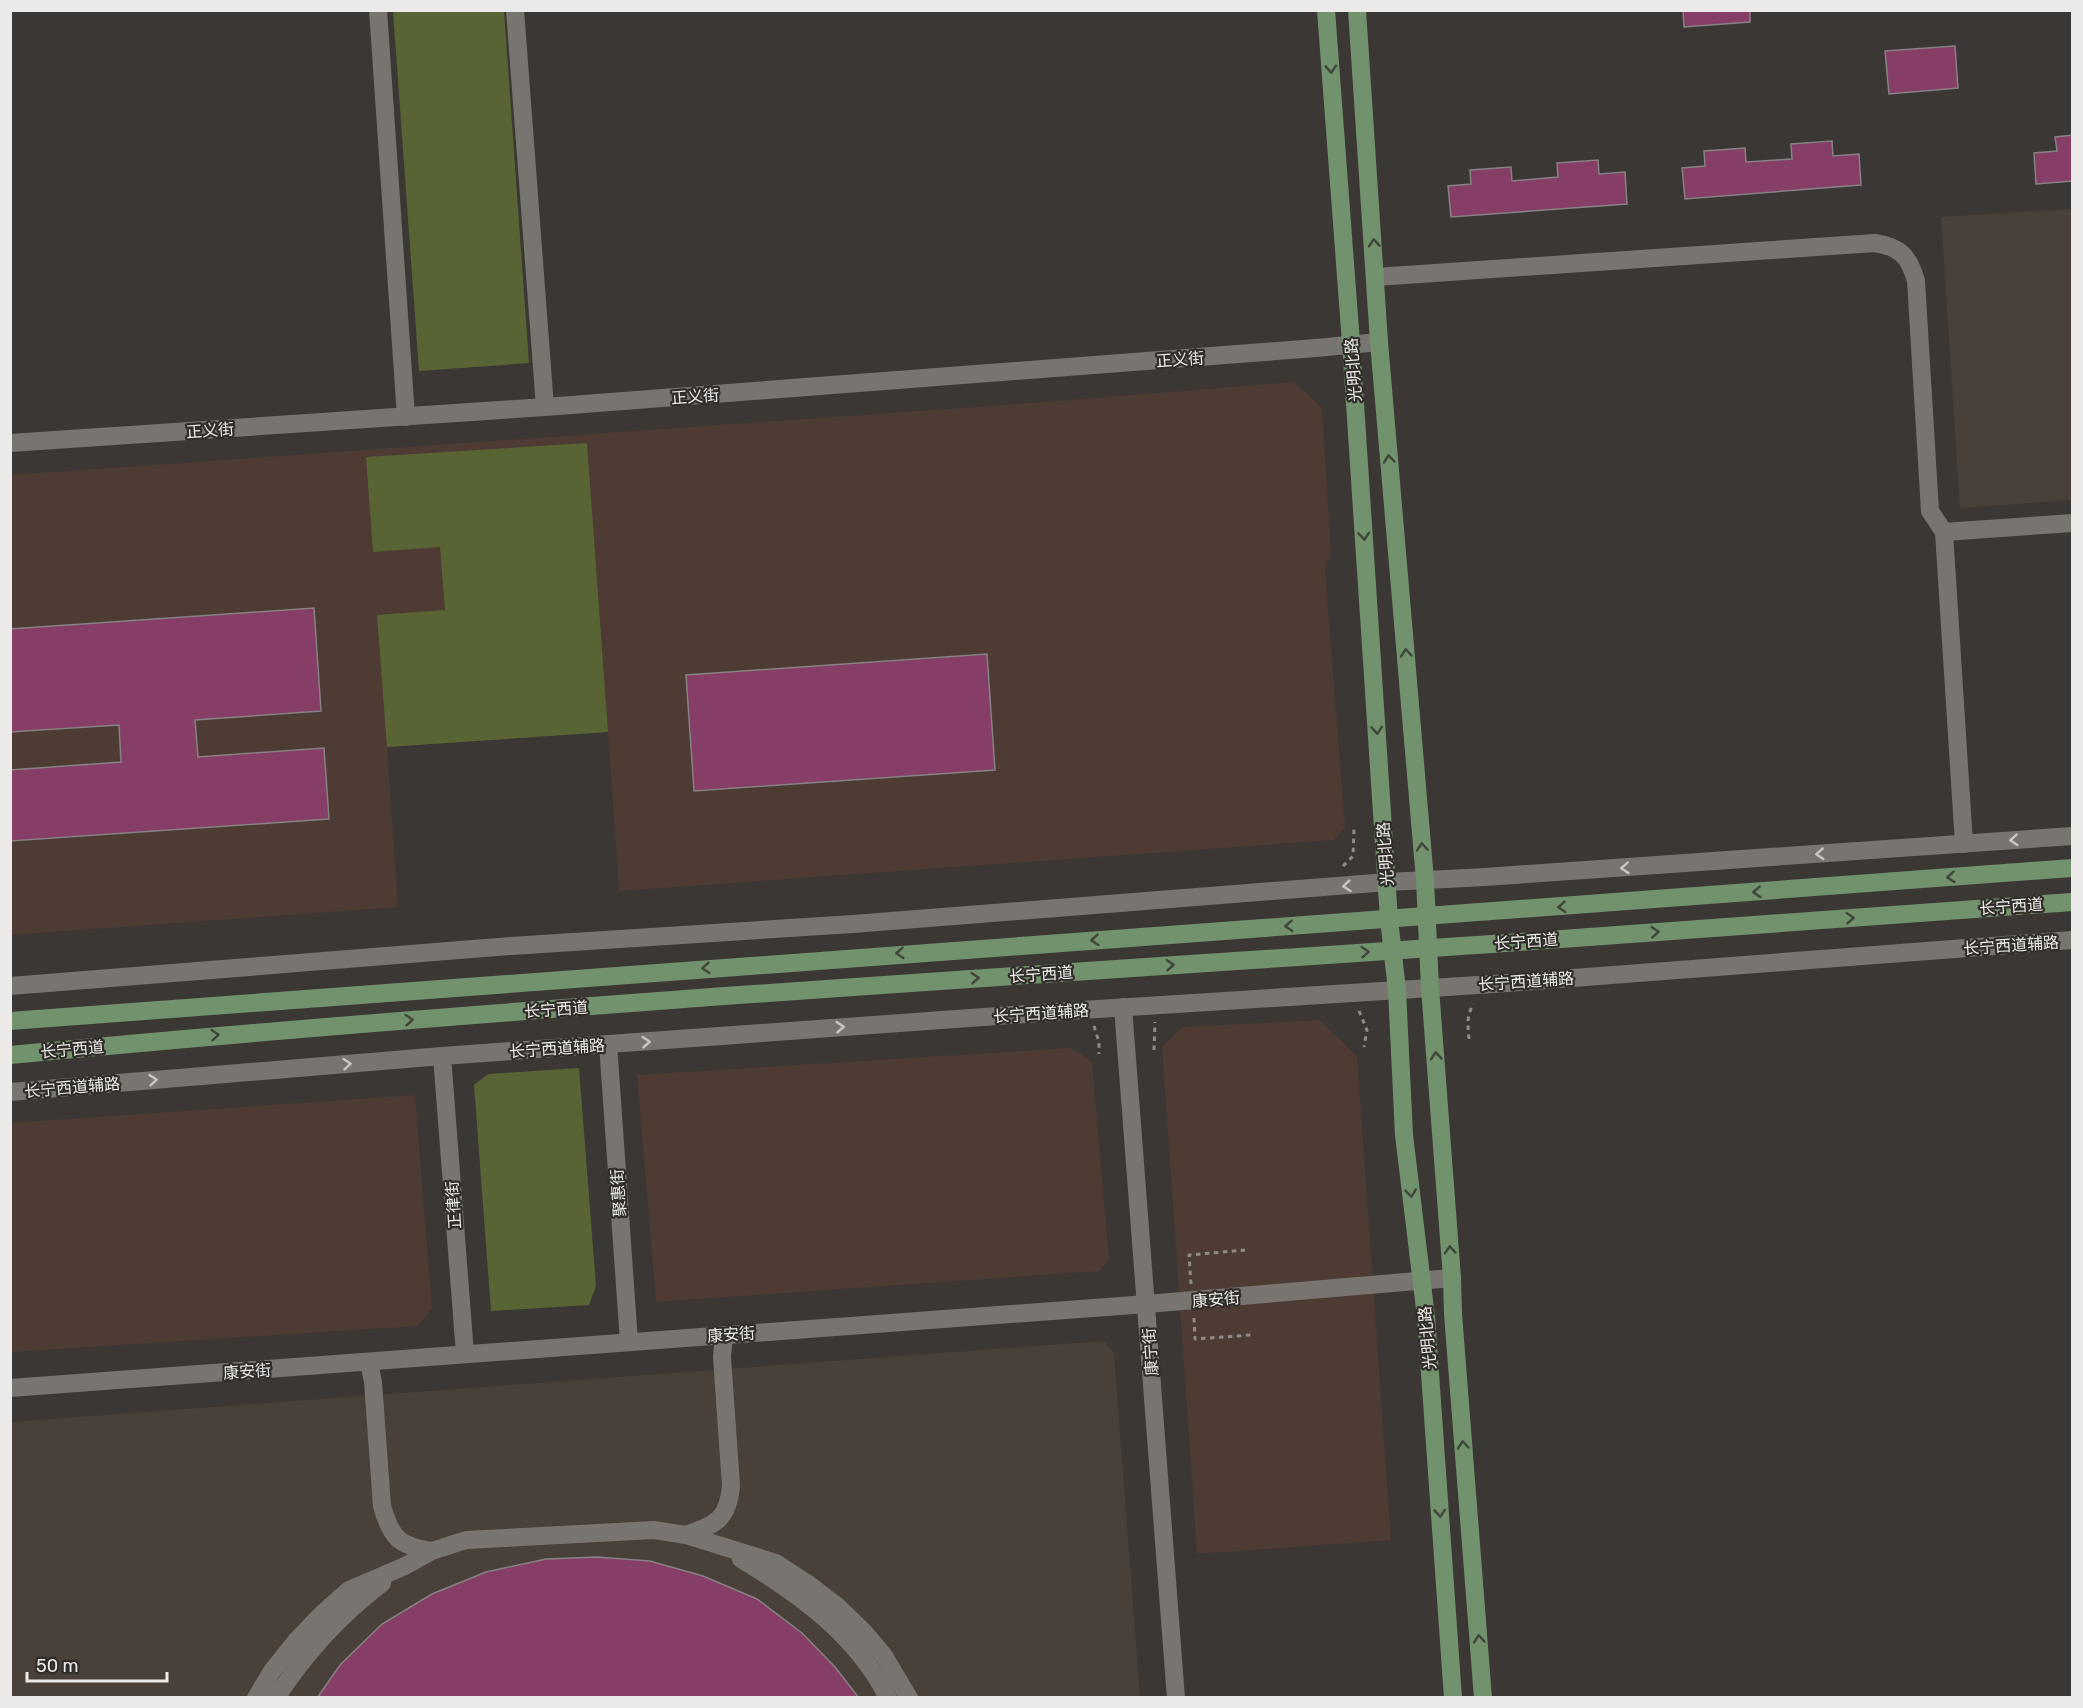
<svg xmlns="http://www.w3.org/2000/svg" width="2083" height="1708" font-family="Rubik,'Noto Sans SC',sans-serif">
	<rect width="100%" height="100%" fill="#3b3734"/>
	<g fill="#4e3b34">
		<path d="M1294 382 1322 408 1331 553 1325 568 1345 828 1334 840 619 891 608 732 387 747 398 907 11 935V475L1045 402Z"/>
		<path d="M1319 1020 1357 1056 1391 1540 1197 1554 1162 1046 1183 1027Z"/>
		<path d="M1071 1048 1092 1062 1109 1259 1099 1271 656 1302 637 1075Z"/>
		<path d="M415 1095 432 1308 418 1326 11 1352V1123Z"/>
	</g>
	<g fill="#484039">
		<path d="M2072 209V500L1960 508 1941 217Z"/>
		<path d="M1104 1341 1114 1353 1140 1697 11 1698V1422Z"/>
	</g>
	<g fill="#596434">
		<path d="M393 11H504L529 363 419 371Z"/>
		<path d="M587 443 608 732 387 747 377 615 445 610 440 547 373 552 366 457Z"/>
		<path d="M579 1068 596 1286 589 1305 491 1311 474 1085 488 1074Z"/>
	</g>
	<g fill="#873e66" stroke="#868183" stroke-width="1.5">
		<path d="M1683 10H1750V22L1684 27Z"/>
		<path d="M1955 46 1958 88 1889 94 1885 51Z"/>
		<path d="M2073 135V181L2036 184 2034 153 2057 151 2055 137Z"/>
		<path d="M1832 141 1833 156 1859 154 1861 185 1685 199 1682 168 1705 166 1704 151 1745 148 1746 162 1792 159 1791 144Z"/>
		<path d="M1598 160 1599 174 1625 172 1627 204 1451 217 1448 186 1471 184 1470 170 1511 167 1512 181 1558 177 1557 163Z"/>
		<path d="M314 608 321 711 195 720 198 757 324 748 329 819 10 841V770L121 762 119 725 10 732V629Z"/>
		<path d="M987 654 995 770 694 791 686 675Z"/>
		<path d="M597 1557 650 1561 703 1576 757 1599 802 1633 835 1667 859 1698H317L340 1665 382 1624 432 1594 486 1572 546 1559Z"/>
	</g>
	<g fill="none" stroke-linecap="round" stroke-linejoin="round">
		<g stroke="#8e8b88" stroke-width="3" stroke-dasharray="4.5 4.5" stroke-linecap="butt">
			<path d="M1343 866 1353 856 1354 829"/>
			<path d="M1359 1011 1367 1030 1364 1047"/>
			<path d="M1094 1026 1099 1042V1054"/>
			<path d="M1469 1039C1468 1026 1466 1015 1474 1004"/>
			<path d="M1154 1050 1155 1022"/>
			<path d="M1191 1284 1189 1255 1245 1250"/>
			<path d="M1194 1318 1195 1339 1251 1335"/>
		</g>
		<g stroke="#787571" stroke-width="18">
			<path d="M378 10 406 417"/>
			<path d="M515 10 545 407"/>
			<path d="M1376 277 1875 243C1900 247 1909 256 1916 281L1930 511 1944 532 1964 844"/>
			<path d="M10 443 545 407 1316 348 1379 342"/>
			<path d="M1944 532 2072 523"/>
			<path d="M10 986 511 946 853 924 1387 882 1485 877 2072 836"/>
			<path d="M1123 1007 1176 1698"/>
			<path d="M608 1044 629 1342"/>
			<path d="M442 1056 465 1354"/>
			<path d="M10 1092 442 1056 1082 1010 1494 984 2072 940"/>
			<path d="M369 1362 373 1382 382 1506C391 1538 399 1546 432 1551"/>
			<path d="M10 1388 1147 1304 1452 1278"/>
			<path d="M686 1535C716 1524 728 1520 731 1486L722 1357 724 1335"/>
			<path d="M741 1559C799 1594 857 1635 888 1698"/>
			<path d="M256 1698 272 1671 296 1641 321 1615 349 1590 405 1566 432 1551 466 1540 654 1530 686 1535 776 1563 808 1584 837 1606 864 1632 884 1656 909 1698"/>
			<path d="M276 1698C305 1653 340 1615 382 1583"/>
		</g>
		<g stroke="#71926c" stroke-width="18">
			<path d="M1326 10 1351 343 1389 919 1397 990 1404 1135 1426 1317 1453 1698"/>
			<path d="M1357 10 1379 342 1425 880 1430 988 1452 1278 1453 1314 1483 1698"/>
			<path d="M10 1021C698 966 1385 920 2072 868"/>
			<path d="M10 1055C504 1008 998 977 1492 944 1686 931 1879 916 2072 902"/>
		</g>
	</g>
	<defs><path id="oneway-chevron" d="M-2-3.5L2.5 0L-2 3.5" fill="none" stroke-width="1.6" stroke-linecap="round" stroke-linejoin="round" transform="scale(1.5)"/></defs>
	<g stroke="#40463a">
		<use href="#oneway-chevron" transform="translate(1331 69) rotate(86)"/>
		<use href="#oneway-chevron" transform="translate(1374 243) rotate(-94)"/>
		<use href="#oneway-chevron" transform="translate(1389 459) rotate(-95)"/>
		<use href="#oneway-chevron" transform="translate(1364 536) rotate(86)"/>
		<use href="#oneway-chevron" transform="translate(1406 653) rotate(-95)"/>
		<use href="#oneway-chevron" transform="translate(1377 730) rotate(86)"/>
		<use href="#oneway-chevron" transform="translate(1422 847) rotate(-95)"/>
		<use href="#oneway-chevron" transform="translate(1951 877) rotate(176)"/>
		<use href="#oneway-chevron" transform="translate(1757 892) rotate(176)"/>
		<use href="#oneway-chevron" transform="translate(1562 907) rotate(176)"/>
		<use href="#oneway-chevron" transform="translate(1850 918) rotate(-4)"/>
		<use href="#oneway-chevron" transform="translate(1289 926) rotate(176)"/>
		<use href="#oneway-chevron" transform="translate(1655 932) rotate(-4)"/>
		<use href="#oneway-chevron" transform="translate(1095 940) rotate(176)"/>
		<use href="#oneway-chevron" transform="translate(1365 952) rotate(-4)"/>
		<use href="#oneway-chevron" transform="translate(900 953) rotate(176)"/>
		<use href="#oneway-chevron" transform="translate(1170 965) rotate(-4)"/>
		<use href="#oneway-chevron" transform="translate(706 968) rotate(176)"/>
		<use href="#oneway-chevron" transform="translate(975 978) rotate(-4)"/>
		<use href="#oneway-chevron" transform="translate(409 1020) rotate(-4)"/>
		<use href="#oneway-chevron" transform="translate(215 1035) rotate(-5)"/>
		<use href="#oneway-chevron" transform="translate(1436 1056) rotate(-94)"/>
		<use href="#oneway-chevron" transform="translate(1411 1193) rotate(84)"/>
		<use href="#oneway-chevron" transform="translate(1450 1250) rotate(-94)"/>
		<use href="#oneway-chevron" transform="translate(1463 1445) rotate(-95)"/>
		<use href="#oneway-chevron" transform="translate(1440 1513) rotate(86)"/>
		<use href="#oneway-chevron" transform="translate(1479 1639) rotate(-95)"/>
	</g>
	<g stroke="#c9c7c4">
		<use href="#oneway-chevron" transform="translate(2014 840) rotate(176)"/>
		<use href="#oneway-chevron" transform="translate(1820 854) rotate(176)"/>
		<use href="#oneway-chevron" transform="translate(1625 868) rotate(176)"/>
		<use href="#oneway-chevron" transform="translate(1347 886) rotate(174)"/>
		<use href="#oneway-chevron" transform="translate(840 1027) rotate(-4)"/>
		<use href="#oneway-chevron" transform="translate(646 1042) rotate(-4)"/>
		<use href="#oneway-chevron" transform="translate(347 1064) rotate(-5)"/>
		<use href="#oneway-chevron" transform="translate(153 1080) rotate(-5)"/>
	</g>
	<g text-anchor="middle" stroke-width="4.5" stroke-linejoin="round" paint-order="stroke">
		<g font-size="16" fill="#eceae8" stroke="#302d2a">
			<text transform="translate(1180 359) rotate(-4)" y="6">正义街</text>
			<text transform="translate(1353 370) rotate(-94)" y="6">光明北路</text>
			<text transform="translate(695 396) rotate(-4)" y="6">正义街</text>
			<text transform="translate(210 430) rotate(-4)" y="6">正义街</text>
			<text transform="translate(1385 854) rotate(-94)" y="6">光明北路</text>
			<text transform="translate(2011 906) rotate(-4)" y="6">长宁西道</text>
			<text transform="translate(1526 941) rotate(-4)" y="6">长宁西道</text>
			<text transform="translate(2011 945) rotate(-4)" y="6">长宁西道辅路</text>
			<text transform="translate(1041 974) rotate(-4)" y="6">长宁西道</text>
			<text transform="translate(1526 981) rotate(-4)" y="6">长宁西道辅路</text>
			<text transform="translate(556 1009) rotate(-4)" y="6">长宁西道</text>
			<text transform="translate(1041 1013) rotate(-4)" y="6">长宁西道辅路</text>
			<text transform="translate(557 1048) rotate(-4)" y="6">长宁西道辅路</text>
			<text transform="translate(72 1049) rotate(-5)" y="6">长宁西道</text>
			<text transform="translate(72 1087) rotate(-5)" y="6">长宁西道辅路</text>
			<text transform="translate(618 1193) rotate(-94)" y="6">聚惠街</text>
			<text transform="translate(453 1205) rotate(-94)" y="6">正律街</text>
			<text transform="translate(1216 1299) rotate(-5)" y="6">康安街</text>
			<text transform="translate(731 1334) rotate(-4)" y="6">康安街</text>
			<text transform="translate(1427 1338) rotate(-95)" y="6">光明北路</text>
			<text transform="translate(1150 1352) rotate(-94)" y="6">康宁街</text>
			<text transform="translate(247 1371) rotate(-4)" y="6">康安街</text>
		</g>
	</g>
	<rect width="2083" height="1708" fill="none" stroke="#eceae8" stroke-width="24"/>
	<path d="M27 1672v9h140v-9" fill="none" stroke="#eceae8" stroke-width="3"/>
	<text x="36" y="1672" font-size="18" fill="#eceae8" stroke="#302d2a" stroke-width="4.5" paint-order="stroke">50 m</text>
</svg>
